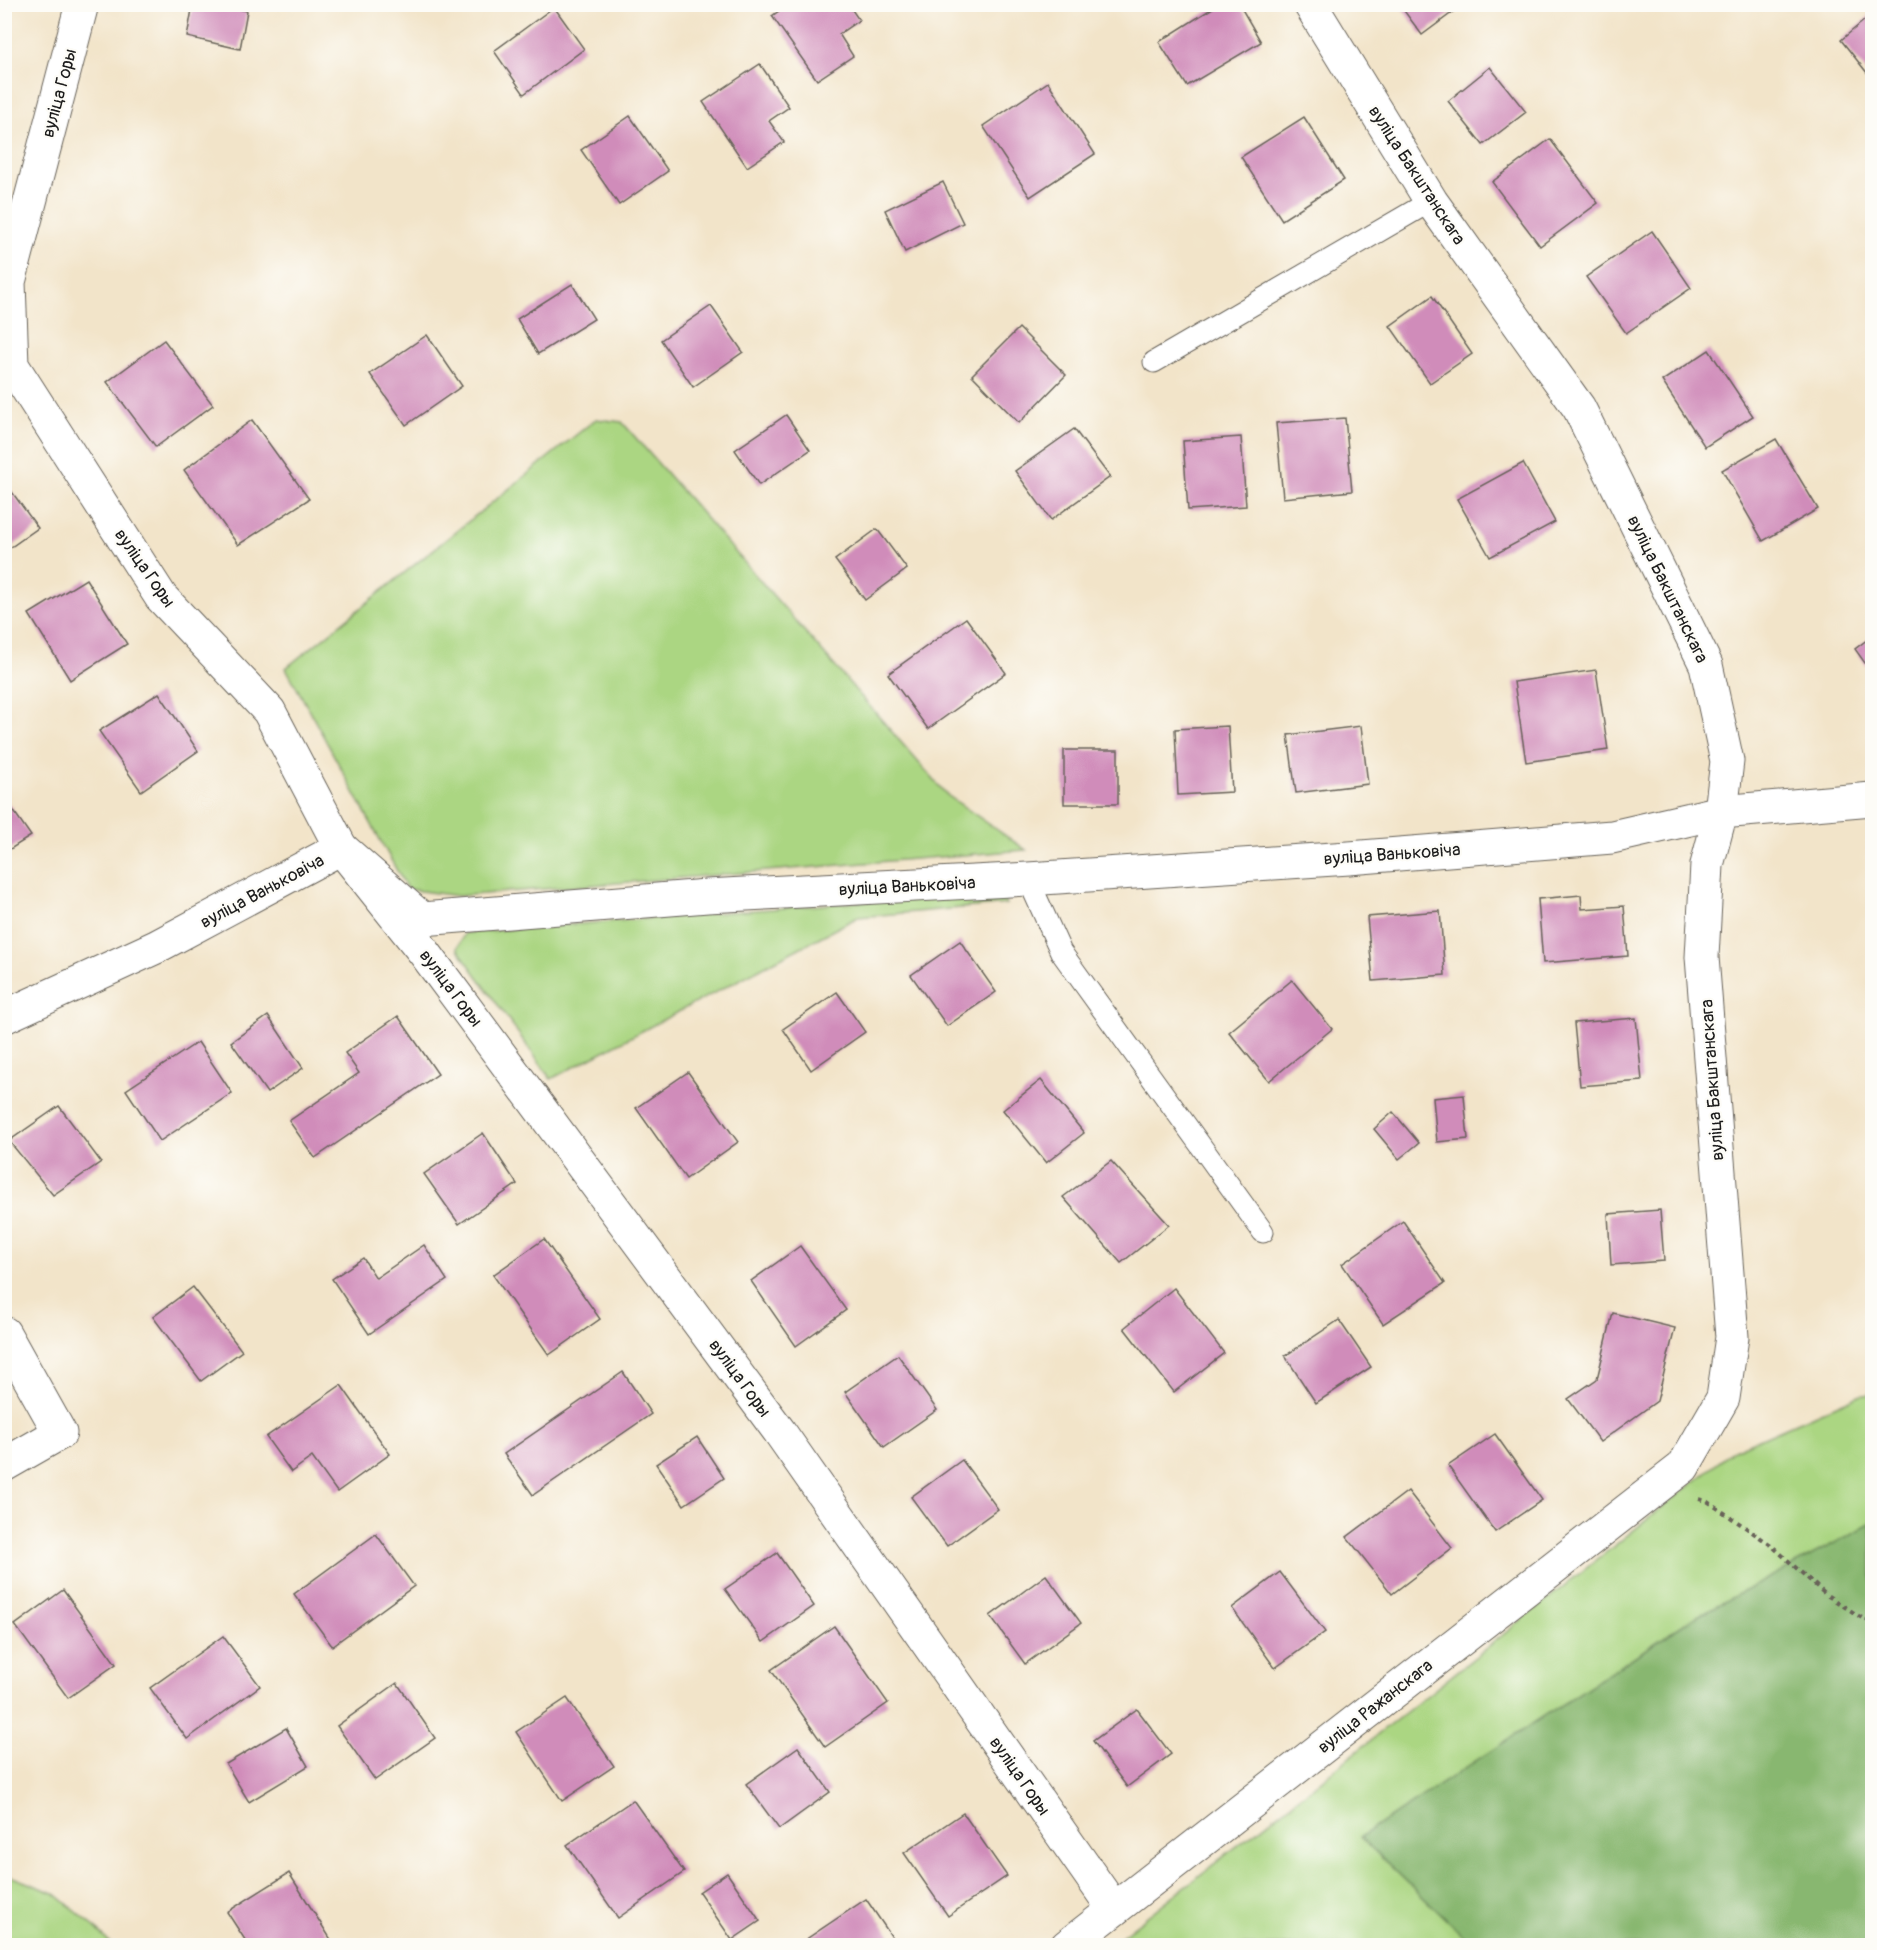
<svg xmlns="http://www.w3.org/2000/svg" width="1877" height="1950" font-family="Pangolin,sans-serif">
	<rect width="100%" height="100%" fill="#fdfcf7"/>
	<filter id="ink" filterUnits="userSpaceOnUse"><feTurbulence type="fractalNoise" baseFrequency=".0167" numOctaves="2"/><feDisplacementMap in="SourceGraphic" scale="12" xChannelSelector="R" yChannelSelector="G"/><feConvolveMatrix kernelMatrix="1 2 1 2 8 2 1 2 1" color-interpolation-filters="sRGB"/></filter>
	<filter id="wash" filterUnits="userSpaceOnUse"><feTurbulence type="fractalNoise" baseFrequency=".008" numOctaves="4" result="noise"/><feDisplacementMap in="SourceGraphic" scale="24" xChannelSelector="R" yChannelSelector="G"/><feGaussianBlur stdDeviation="1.35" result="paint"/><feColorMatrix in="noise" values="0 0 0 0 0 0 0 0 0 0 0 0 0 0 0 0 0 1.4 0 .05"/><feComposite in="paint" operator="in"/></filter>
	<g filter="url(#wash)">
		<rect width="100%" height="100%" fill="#f2e4c9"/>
		<g fill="#abd682" stroke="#64794f" stroke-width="1.5">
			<path d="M596 419 622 422 947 795 1026 850 458 896 407 889 286 668Z"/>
			<path d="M997 891 1007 904 858 917 551 1079 457 948 465 933Z"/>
			<path d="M1872 1394V1945L1109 1946 1305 1793 1734 1450 1857 1396Z"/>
			<path d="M5 1874 54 1893 97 1929 111 1945H5Z"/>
		</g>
		<path fill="#88b770" stroke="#526a46" stroke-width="1.5" d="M1872 1523V1945L1665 1946 1662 1944 1650 1946 1473 1945 1360 1837 1690 1620Z"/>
		<g id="blocks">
			<g fill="#d08cba">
				<path d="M193 4H217L247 11 240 49 187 37Z"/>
				<path d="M789 4H848L859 20 839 34 853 56 817 80 772 16Z"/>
				<path d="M1219 4H1239L1261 42 1187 86 1159 42Z"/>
				<path d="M1399 4H1460L1461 6 1422 35Z"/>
				<path d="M554 7 584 49 524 94 494 51Z"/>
				<path d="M1872 14V79L1841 40Z"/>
				<path d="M760 64 789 107 769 121 784 142 747 167 703 102Z"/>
				<path d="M1490 67 1526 112 1483 145 1448 101Z"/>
				<path d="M1048 82 1095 154 1030 197 983 126Z"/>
				<path d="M630 116 668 171 619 205 581 150Z"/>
				<path d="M1304 117 1344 180 1282 220 1241 157Z"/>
				<path d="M1550 139 1598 203 1540 246 1492 182Z"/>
				<path d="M943 182 963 223 905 252 885 210Z"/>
				<path d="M1652 231 1691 288 1626 333 1586 277Z"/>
				<path d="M572 284 594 319 538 354 517 319Z"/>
				<path d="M1432 296 1472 354 1430 383 1390 326Z"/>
				<path d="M711 306 743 352 693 387 661 340Z"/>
				<path d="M1019 328 1066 375 1019 423 972 375Z"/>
				<path d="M427 335 462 386 406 425 370 374Z"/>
				<path d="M164 340 213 405 156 447 107 382Z"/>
				<path d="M1709 350 1753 416 1705 447 1662 381Z"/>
				<path d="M786 415 810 450 759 485 735 450Z"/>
				<path d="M1345 418 1352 491 1283 498 1276 423Z"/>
				<path d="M252 420 309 499 238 545 184 470Z"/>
				<path d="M1074 429 1110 477 1051 520 1015 471Z"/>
				<path d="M1241 437 1246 506 1188 510 1183 441Z"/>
				<path d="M1776 439 1818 509 1763 541 1722 470Z"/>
				<path d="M1523 463 1555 522 1490 557 1457 499Z"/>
				<path d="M4 481 38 528 4 552Z"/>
				<path d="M877 529 907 569 865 600 835 560Z"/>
				<path d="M86 579 127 644 70 680 29 614Z"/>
				<path d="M966 618 1006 673 928 729 888 674Z"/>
				<path d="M1872 636V673L1855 649Z"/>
				<path d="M1596 670 1608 750 1526 762 1514 682Z"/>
				<path d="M159 693 198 751 141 791 99 731Z"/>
				<path d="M1228 726 1232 792 1178 795 1175 729Z"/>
				<path d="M1361 726 1368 784 1296 793 1288 735Z"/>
				<rect x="1064" y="750" width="54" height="54"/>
				<path d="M4 797 31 836 4 853Z"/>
				<path d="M1581 895 1582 909 1624 906 1628 956 1543 963 1538 899Z"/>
				<path d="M1440 911 1445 975 1373 981 1367 917Z"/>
				<path d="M960 941 996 992 947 1026 911 975Z"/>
				<path d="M1292 980 1332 1029 1269 1081 1229 1032Z"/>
				<path d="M837 992 865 1032 811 1070 783 1029Z"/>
				<path d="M268 1016 303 1068 267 1093 231 1042Z"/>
				<path d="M398 1016 438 1074 315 1158 289 1121 359 1073 345 1053Z"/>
				<path d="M1636 1018 1642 1081 1580 1086 1574 1023Z"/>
				<path d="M198 1042 232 1093 160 1141 126 1090Z"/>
				<path d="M688 1072 738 1142 686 1179 636 1108Z"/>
				<path d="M1041 1080 1084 1133 1046 1163 1003 1110Z"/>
				<path d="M1464 1095 1468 1139 1437 1142 1433 1098Z"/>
				<path d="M59 1106 101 1162 53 1195 9 1141Z"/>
				<path d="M1393 1112 1419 1143 1399 1159 1374 1129Z"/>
				<path d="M483 1133 517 1184 459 1224 424 1174Z"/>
				<path d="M1111 1161 1169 1225 1121 1263 1063 1197Z"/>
				<path d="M1660 1210 1664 1261 1611 1265 1608 1214Z"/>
				<path d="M1403 1221 1445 1283 1383 1324 1342 1264Z"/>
				<path d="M544 1239 600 1319 549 1355 493 1275Z"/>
				<path d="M424 1245 447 1280 369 1334 332 1279 363 1258 376 1278Z"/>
				<path d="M800 1246 846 1310 796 1346 751 1281Z"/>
				<path d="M193 1287 242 1351 201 1381 153 1317Z"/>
				<path d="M1174 1288 1224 1353 1174 1392 1124 1328Z"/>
				<path d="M1613 1313 1675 1328 1657 1401 1600 1442 1568 1399 1597 1379Z"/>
				<path d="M1339 1320 1371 1367 1316 1403 1285 1356Z"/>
				<path d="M898 1355 937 1410 884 1447 845 1392Z"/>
				<path d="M623 1372 651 1414 533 1495 504 1454Z"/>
				<path d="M341 1385 390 1454 337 1492 312 1457 291 1472 266 1437Z"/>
				<path d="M1495 1434 1542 1500 1495 1532 1448 1466Z"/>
				<path d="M697 1437 724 1478 684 1505 656 1464Z"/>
				<path d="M962 1460 998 1509 947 1546 911 1497Z"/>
				<path d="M1408 1491 1452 1548 1392 1594 1347 1537Z"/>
				<path d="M376 1534 414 1586 332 1646 294 1594Z"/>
				<path d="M777 1553 814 1606 763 1642 725 1589Z"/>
				<path d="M1280 1572 1325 1632 1275 1668 1232 1608Z"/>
				<path d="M1046 1575 1081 1623 1025 1664 990 1616Z"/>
				<path d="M63 1590 116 1664 68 1698 15 1625Z"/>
				<path d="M834 1626 888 1703 825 1747 771 1670Z"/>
				<path d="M223 1636 260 1686 187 1739 150 1688Z"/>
				<path d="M397 1683 435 1738 375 1780 337 1726Z"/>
				<path d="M567 1698 614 1766 562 1801 516 1732Z"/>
				<path d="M1137 1709 1171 1754 1127 1787 1093 1741Z"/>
				<path d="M286 1728 308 1766 249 1802 226 1764Z"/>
				<path d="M798 1747 830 1792 779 1829 746 1784Z"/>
				<path d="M633 1800 684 1872 618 1918 567 1845Z"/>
				<path d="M963 1813 1007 1876 948 1916 904 1853Z"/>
				<path d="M289 1873 335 1946H249L227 1912Z"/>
				<path d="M727 1873 760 1921 732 1940 699 1892Z"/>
				<path d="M866 1899 898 1946H809L805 1940Z"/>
			</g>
		</g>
	</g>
	<g filter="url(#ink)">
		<use href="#blocks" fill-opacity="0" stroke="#676259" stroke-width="1.5"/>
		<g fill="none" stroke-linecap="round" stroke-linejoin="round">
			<defs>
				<g id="service">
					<path d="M1154 362 1431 201"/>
					<path d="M1028 879 1061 952 1263 1232"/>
				</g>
				<g id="minor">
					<path d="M82 4 9 282 12 365 161 597 269 711 341 848 424 952 779 1431 1114 1909"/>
					<path d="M4 1017 156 947 341 848 422 919 707 896 1028 879 1349 858 1612 837 1721 812 1872 799"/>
					<path d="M4 1333 60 1433 4 1465"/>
					<path d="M1067 1946 1683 1467 1723 1398 1732 1337 1702 957 1707 865 1721 812 1727 761 1706 665 1579 408 1431 201 1310 4"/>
				</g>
			</defs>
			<use href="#service" stroke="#676259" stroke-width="23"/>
			<use href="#minor" stroke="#676259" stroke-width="35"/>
			<path stroke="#676259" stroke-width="4" stroke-dasharray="4.5 4.5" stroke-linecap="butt" d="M1699 1499 1707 1501 1771 1545 1825 1594 1865 1620 1872 1621"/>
			<use href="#service" stroke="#fff" stroke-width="21"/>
			<use href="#minor" stroke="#fff" stroke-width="33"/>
		</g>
	</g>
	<g text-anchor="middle" stroke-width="4.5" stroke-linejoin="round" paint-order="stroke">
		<g font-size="18" fill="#1c1c1c" stroke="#fdfcf7">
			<text transform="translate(59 93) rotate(-75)" y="6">вуліца Горы</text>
			<text transform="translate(1417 175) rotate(57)" y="6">вуліца Бакштанскага</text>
			<text transform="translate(145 568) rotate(55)" y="6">вуліца Горы</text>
			<text transform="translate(1668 589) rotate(64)" y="6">вуліца Бакштанскага</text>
			<text transform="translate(1392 854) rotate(-4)" y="6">вуліца Ваньковіча</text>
			<text transform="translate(907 886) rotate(-3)" y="6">вуліца Ваньковіча</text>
			<text transform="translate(262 891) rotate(-28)" y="6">вуліца Ваньковіча</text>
			<text transform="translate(451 988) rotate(53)" y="6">вуліца Горы</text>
			<text transform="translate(1712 1080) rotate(-94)" y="6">вуліца Бакштанскага</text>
			<text transform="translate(740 1378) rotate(54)" y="6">вуліца Горы</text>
			<text transform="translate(1375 1706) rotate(-38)" y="6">вуліца Ражанскага</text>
			<text transform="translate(1020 1776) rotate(55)" y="6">вуліца Горы</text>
		</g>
	</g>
	<rect width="1877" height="1950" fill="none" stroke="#fdfcf7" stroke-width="24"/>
</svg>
